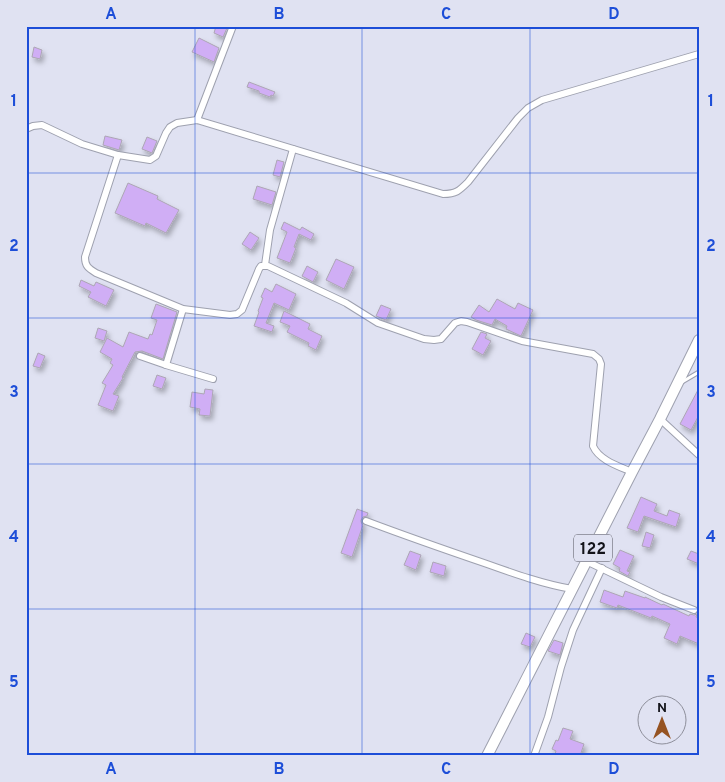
<svg xmlns="http://www.w3.org/2000/svg" width="725" height="782" font-family="Overpass,sans-serif">
	<defs>
		<filter id="shadow"><feDropShadow dx="2.5" dy="4" stdDeviation="2.5" flood-color="#0004"/></filter>
	</defs>
	<rect width="100%" height="100%" fill="#e0e2f2"/>
	<g fill="#d0aef5" stroke="#aca6b4" filter="url(#shadow)">
		<path d="M216 26H223L227 28 223 37 214 33Z"/>
		<path d="M199 38 219 48 214 62 192 52Z"/>
		<path d="M34 47 42 50 40 59 32 57Z"/>
		<path d="M249 82 275 92 273 96 271 95 270 97 259 93V91L247 87Z"/>
		<path d="M105 136 122 140 119 150 103 145Z"/>
		<path d="M147 137 157 141 152 153 142 149Z"/>
		<path d="M277 160 284 162 280 177 273 175Z"/>
		<path d="M128 183 158 196 157 199 179 210 166 233 146 223 145 226 115 213Z"/>
		<path d="M257 186 276 192 272 205 253 199Z"/>
		<path d="M284 222 300 230 302 227 314 234 311 240 299 234 294 247 296 248 290 263 277 258 287 232 281 229Z"/>
		<path d="M250 232 259 238 251 250 242 244Z"/>
		<path d="M336 259 354 267 344 289 326 280Z"/>
		<path d="M307 266 318 272 313 282 302 276Z"/>
		<path d="M81 280 94 286 96 282 114 290 106 306 88 297 91 292 79 286Z"/>
		<path d="M276 284 296 294 289 310 274 303 266 323 274 326 272 332 254 326 259 312 258 311 263 298 261 297 265 288 272 292Z"/>
		<path d="M497 299 515 309 518 303 533 310 521 336 506 329 507 326 495 319 492 325 476 320 471 317 479 305 489 312Z"/>
		<path d="M156 304 177 312 163 359 142 351 135 352 122 377 123 378 113 394 119 396 113 411 98 405 106 385 102 383 113 365 110 363 112 359 100 352 107 338 123 347 129 332 148 339 150 334 152 335 157 320 151 318Z"/>
		<path d="M381 305 391 309 386 320 376 316Z"/>
		<path d="M284 311 310 324 308 329 322 336 316 350 308 346 309 343 287 332 290 326 280 322Z"/>
		<path d="M98 328 107 331 104 341 95 338Z"/>
		<path d="M481 332 487 334 485 338 491 341 483 355 472 349Z"/>
		<path d="M38 353 45 356 40 368 33 366Z"/>
		<path d="M157 375 166 378 162 389 153 386Z"/>
		<path d="M699 388V415L691 430 680 424Z"/>
		<path d="M205 389 213 390 210 416 199 415 200 409 190 407 192 392 204 394Z"/>
		<path d="M641 497 657 504 654 511 667 516 669 510 680 514 676 527 644 516 638 532 627 528Z"/>
		<path d="M357 509 368 513 367 516 363 517 361 520V522L363 525 352 557 341 553Z"/>
		<path d="M646 532 654 535 650 548 642 546Z"/>
		<path d="M620 550 634 556 627 571 630 572 628 576 619 571 620 568 613 564Z"/>
		<path d="M410 551 421 555 416 570 404 565Z"/>
		<path d="M691 551 699 554V564L687 559Z"/>
		<path d="M433 562 446 566 444 576 430 572Z"/>
		<path d="M604 590 623 597 625 591 645 598V597L662 605 663 604 689 616 690 614 694 615 697 614 696 617 699 618V644L680 636 677 644 664 638 670 624 652 616 651 618 618 605 617 608 600 602Z"/>
		<path d="M526 633 535 637 530 647 521 644Z"/>
		<path d="M554 640 563 643 560 655 548 651Z"/>
		<path d="M563 728 573 731 570 739 584 744 580 756H554L556 751 552 749 556 740 558 741Z"/>
	</g>
	<g fill="none" stroke-linecap="round" stroke-linejoin="round">
		<defs>
			<path id="lane" d="M682 382 699 372"/>
			<g id="street">
				<path d="M197 120 233 26"/>
				<path d="M26 129 33 126 42 125 82 144 118 155 150 160 156 156 166 133 170 127 177 123 197 120 443 194C456 194 459 191 468 182L518 118 528 108 542 100 699 54"/>
				<path d="M118 155 85 257C85 266 88 268 96 273L183 309 230 315 237 314 242 310 259 269 261 266H268L346 303 378 323 424 339 434 340 441 339 455 323 461 321 467 322 522 341 593 354 599 359 601 364 593 446C599 460 618 466 632 472"/>
				<path d="M265 265 270 230 293 149"/>
				<path d="M140 356 166 365 183 309"/>
				<path d="M166 365 213 379"/>
				<path d="M660 419 699 455"/>
				<path d="M366 521C406 536 446 550 487 564 515 574 543 584 572 589"/>
				<path d="M586 561 661 597 694 610"/>
				<path d="M534 756 548 717 561 667 573 630 602 568"/>
			</g>
			<path id="primary" d="M487 756 632 472 660 419 699 340"/>
		</defs>
		<use href="#lane" stroke="#9ea1af" stroke-width="5"/>
		<use href="#street" stroke="#9ea1af" stroke-width="8"/>
		<use href="#primary" stroke="#9ea1af" stroke-width="12"/>
		<use href="#lane" stroke="#fff" stroke-width="3"/>
		<use href="#street" stroke="#fff" stroke-width="6"/>
		<use href="#primary" stroke="#fff" stroke-width="10"/>
	</g>
	<path fill="none" stroke="#1d4ed8" stroke-width="1" stroke-opacity="0.55" d="M195 26V756M362 26V756M530 26V756M26 173H699M26 318H699M26 464H699M26 609H699"/>
	<g text-anchor="middle" stroke-width="4" stroke-linejoin="round" paint-order="stroke">
		<rect fill="#e0e2f2" stroke="#50515a" stroke-width="1" x="574" y="534.5" width="38" height="27" rx="4"/>
		<g font-size="16" font-weight="bold" fill="#131319">
			<text x="593" y="554">122</text>
		</g>
	</g>
	<rect width="725" height="782" fill="none" stroke="#e0e2f2" stroke-width="55"/>
	<g transform="translate(662 720)"><circle r="24" fill="#e0e2f2" stroke="#8e8f9b"/>
	<path d="M0-4L9 19L0 12L-9 19Z" fill="#955322"/>
	<text y="-8" font-size="14" font-weight="bold" text-anchor="middle" fill="#131319">N</text>
	</g>
	<rect x="28" y="28" width="670" height="726" fill="none" stroke="#1d4ed8" stroke-width="2"/>
	<g font-size="16" text-anchor="middle" font-weight="bold" fill="#1d4ed8">
		<text x="111" y="19">A</text>
		<text x="279" y="19">B</text>
		<text x="446" y="19">C</text>
		<text x="614" y="19">D</text>
		<text x="14" y="106">1</text>
		<text x="711" y="106">1</text>
		<text x="14" y="251">2</text>
		<text x="711" y="251">2</text>
		<text x="14" y="397">3</text>
		<text x="711" y="397">3</text>
		<text x="14" y="542">4</text>
		<text x="711" y="542">4</text>
		<text x="14" y="687">5</text>
		<text x="711" y="687">5</text>
		<text x="111" y="774">A</text>
		<text x="279" y="774">B</text>
		<text x="446" y="774">C</text>
		<text x="614" y="774">D</text>
	</g>
</svg>
